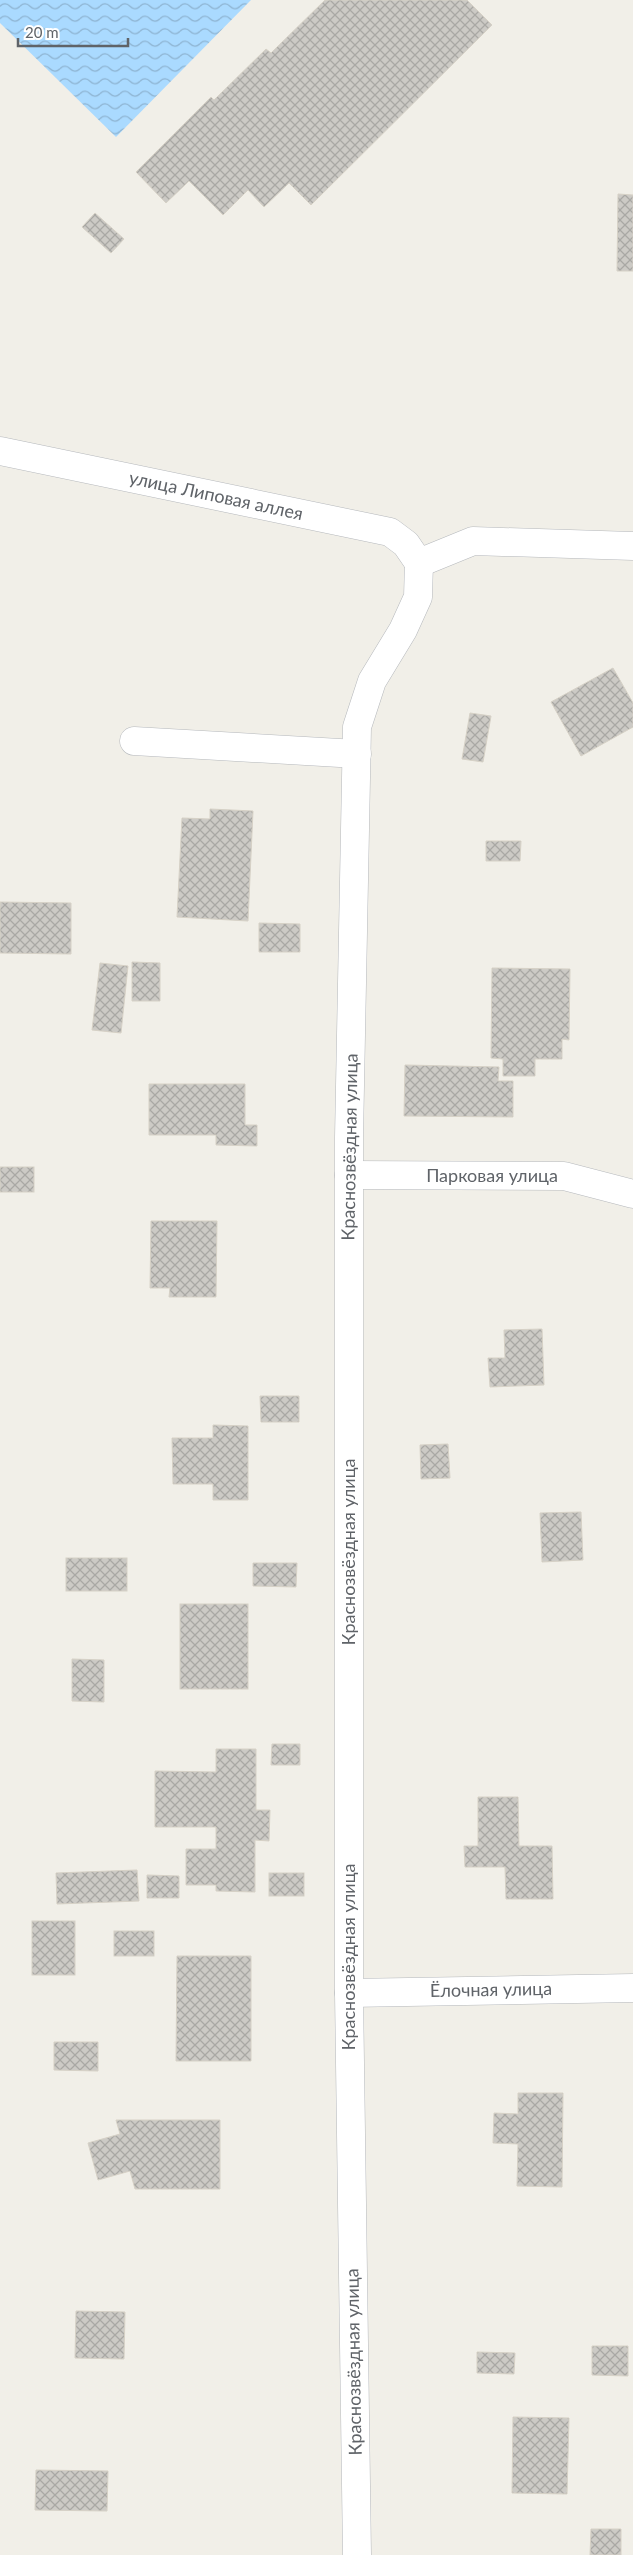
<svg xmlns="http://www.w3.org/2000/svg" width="633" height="2555" font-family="Lato,sans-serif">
	<defs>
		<pattern id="water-waves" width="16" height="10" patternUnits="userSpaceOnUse" patternTransform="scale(1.25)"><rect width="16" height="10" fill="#aadaff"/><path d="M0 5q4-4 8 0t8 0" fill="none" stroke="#8eb4d2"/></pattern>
		<pattern id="building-cross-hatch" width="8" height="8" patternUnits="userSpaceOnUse" patternTransform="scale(1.25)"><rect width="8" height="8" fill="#cccac5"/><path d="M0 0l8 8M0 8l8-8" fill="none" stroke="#a9a8a4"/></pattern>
	</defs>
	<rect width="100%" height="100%" fill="#f1efe8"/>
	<path fill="url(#water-waves)" d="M0 0H251L116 137 0 23Z"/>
	<g fill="url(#building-cross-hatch)" stroke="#d6d1c6">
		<path d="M325 0H467L492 25 311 205 289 183 264 207 248 190 223 215 189 181 166 203 136 172 211 97 214 100 266 49 271 53Z"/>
		<path d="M618 194 633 195V271H617Z"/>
		<path d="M95 213 124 239 111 253 82 227Z"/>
		<path d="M613 668 633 703V727L581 756 551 702Z"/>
		<path d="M470 713 491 716 483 762 462 759Z"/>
		<path d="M210 809 253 811 248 921 177 917 182 818 210 819Z"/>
		<path d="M486 841H521L520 861H486Z"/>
		<path d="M0 902 71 903V954L0 953Z"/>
		<path d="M259 923 300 924V952H259Z"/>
		<path d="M132 962 160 963V1001H132Z"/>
		<path d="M100 963 128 966 121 1033 92 1030Z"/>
		<path d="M492 968 570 969 569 1040 562 1039V1059H535V1076H503V1059L491 1058Z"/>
		<path d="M405 1065 499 1067 498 1081H513V1117L404 1116Z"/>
		<path d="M149 1084H245V1125H257V1146L216 1145V1135H149Z"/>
		<rect x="0" y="1167" width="34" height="25"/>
		<path d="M151 1221H217L216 1297H169L170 1288H150Z"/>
		<path d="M542 1329 544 1385 490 1387 488 1358H505L504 1330Z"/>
		<path d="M260 1396H299V1422H261Z"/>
		<path d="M213 1425 248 1426V1500H213V1484H173L172 1438H213Z"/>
		<path d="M448 1444 450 1478 421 1479 420 1445Z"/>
		<path d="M581 1512 583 1560 542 1562 540 1513Z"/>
		<rect x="66" y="1558" width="61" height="33"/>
		<path d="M253 1563H297L296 1587 253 1586Z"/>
		<rect x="180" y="1604" width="68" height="85"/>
		<path d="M72 1659 104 1660V1702L72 1701Z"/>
		<path d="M272 1744H300V1765H271Z"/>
		<path d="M216 1749H256V1810H270L269 1841 255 1840V1892L216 1891V1885H186V1849H216V1827H155V1771L216 1772Z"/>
		<path d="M478 1797H518L519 1846H552L553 1899H506L505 1867H465L464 1846H478Z"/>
		<path d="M137 1870 139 1901 57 1904 56 1873Z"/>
		<rect x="269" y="1873" width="35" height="23"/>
		<path d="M147 1875 179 1876V1898H147Z"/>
		<rect x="32" y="1921" width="43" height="54"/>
		<rect x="114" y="1931" width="40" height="25"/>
		<path d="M177 1956H251V2061H176Z"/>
		<path d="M54 2042H98V2071L54 2070Z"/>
		<path d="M518 2093H563L562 2187 517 2186 518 2144 493 2143 494 2113 518 2114Z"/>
		<path d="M116 2120H220V2189H135L130 2171 98 2180 88 2143 120 2134Z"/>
		<path d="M76 2311 125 2312 124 2359 75 2358Z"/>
		<path d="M592 2346H628V2376L592 2375Z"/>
		<path d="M477 2352 515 2353 514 2374 477 2373Z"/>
		<path d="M513 2417 569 2418 567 2494 512 2493Z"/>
		<path d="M36 2470 108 2471 107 2511 35 2510Z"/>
		<path d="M591 2529H621V2555H590Z"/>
	</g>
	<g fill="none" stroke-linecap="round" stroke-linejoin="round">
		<defs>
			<g id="minor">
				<path d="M0 451 390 532 406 544 419 563"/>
				<path d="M419 563 473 541 633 546"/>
				<path d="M134 741 357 754"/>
				<path d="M349 1175 564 1176 633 1194"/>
				<path d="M349 1993 633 1988"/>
				<path d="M357 2555 349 1993V1137L357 727 372 681 403 630 418 597 419 563"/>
			</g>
		</defs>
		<use href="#minor" stroke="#b5b8bc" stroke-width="29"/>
		<use href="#minor" stroke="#fff" stroke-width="28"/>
	</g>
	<g text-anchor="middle" stroke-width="5" stroke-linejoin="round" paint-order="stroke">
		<g font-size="18" fill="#5f6368" stroke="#fff">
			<text transform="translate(216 496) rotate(12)" y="6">улица Липовая аллея</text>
			<text transform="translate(350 1147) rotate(-89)" y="6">Краснозвёздная улица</text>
			<text x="492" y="1182">Парковая улица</text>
			<text transform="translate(349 1552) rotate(-90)" y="6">Краснозвёздная улица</text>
			<text transform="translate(349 1957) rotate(-90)" y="6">Краснозвёздная улица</text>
			<text transform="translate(491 1990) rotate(-1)" y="6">Ёлочная улица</text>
			<text transform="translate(354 2362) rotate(-91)" y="6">Краснозвёздная улица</text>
		</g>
	</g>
	<path d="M18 38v8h110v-8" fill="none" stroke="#5f6368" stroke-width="2.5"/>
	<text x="25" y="38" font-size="15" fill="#5f6368" stroke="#ffffff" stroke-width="4" paint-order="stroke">20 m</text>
</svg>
